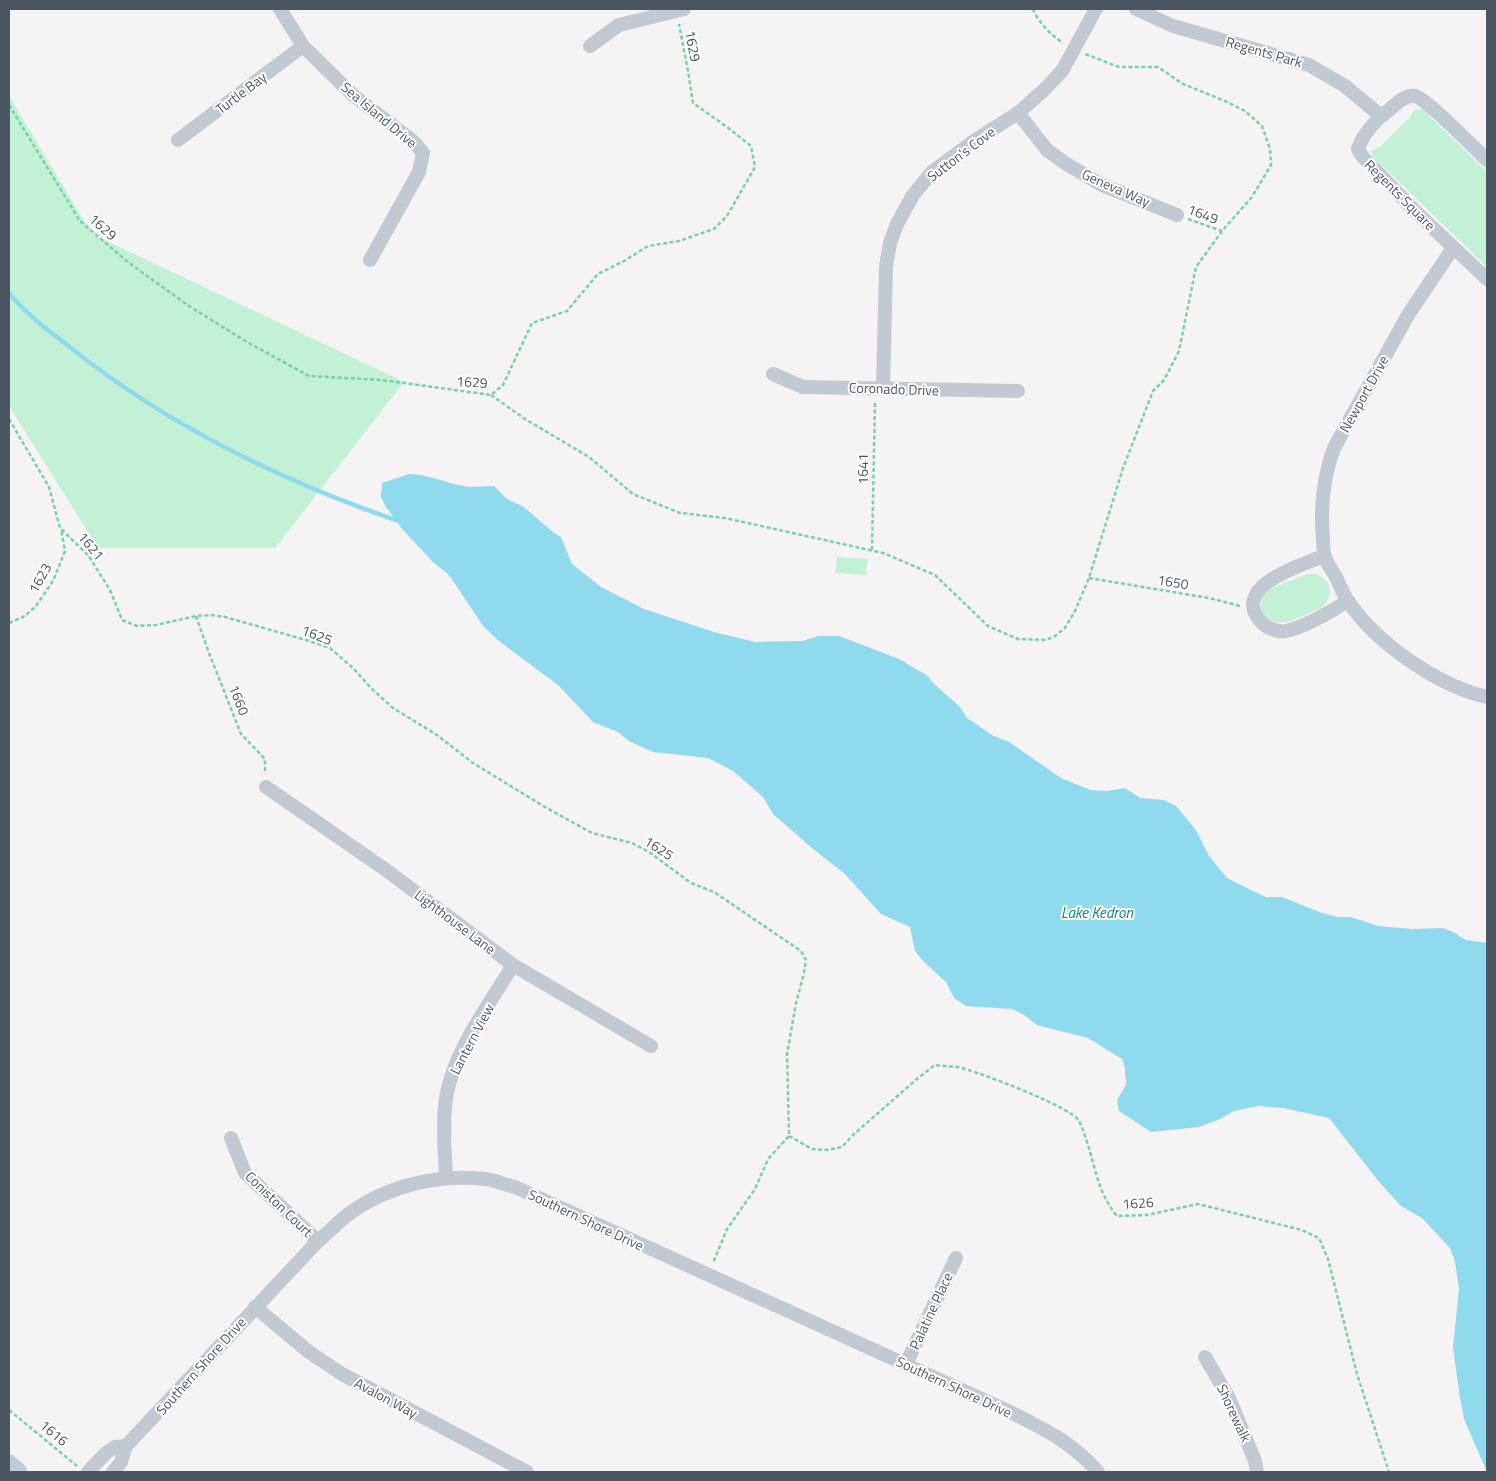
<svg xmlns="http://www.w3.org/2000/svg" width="1496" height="1481" font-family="'Titillium Web',sans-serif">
	<rect width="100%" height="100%" fill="#f5f3f3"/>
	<g fill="#c3f1d5">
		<path d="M9 96 92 234 404 382 275 548H98L9 406Z"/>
		<path d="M1422 109 1487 172V267L1374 158 1371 151 1381 146 1411 116 1413 111Z"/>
		<path d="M837 557 868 559 866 575 835 573Z"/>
		<path d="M1307 574C1329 572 1338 594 1321 608 1305 614 1270 636 1262 610 1259 602 1264 595 1270 589Z"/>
	</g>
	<path fill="#90daee" d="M409 474C430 474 449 485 470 487 478 487 486 486 494 486L507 499 524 507 554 533 561 537 572 564 601 587 644 609 714 632 755 642 802 641 819 636H839L899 659 928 676 932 682 960 707 967 718 992 735 1009 742 1061 778 1090 790 1107 791 1125 788 1140 798 1164 800 1176 806 1196 830 1209 856 1227 878 1253 891 1266 897H1282L1322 913 1337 917H1351L1378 926 1412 929 1443 928 1453 932 1466 940 1487 943V1472L1464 1419 1460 1398 1453 1347 1459 1289 1455 1262 1450 1248 1422 1218 1401 1206 1380 1183 1329 1118 1283 1108 1258 1106 1234 1111 1220 1119 1199 1127 1151 1132 1119 1111 1117 1100 1126 1085 1125 1068 1122 1059 1088 1038 1037 1025 1024 1015 1012 1009 966 1006 954 998 946 982 923 961 915 951 910 927 881 914 845 874 813 849 773 814 763 797 733 771 708 758 653 752 629 741 618 732 593 722 558 685 499 641 484 627 449 575 434 563 403 530 386 507 381 497 382 483Z"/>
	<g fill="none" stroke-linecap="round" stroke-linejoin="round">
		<path stroke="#90daee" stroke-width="4.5" d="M9 293C26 314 50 332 71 348 166 424 281 481 396 520"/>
		<g stroke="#7ad0a6" stroke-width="2.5" stroke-dasharray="4 2.5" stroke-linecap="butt">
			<path d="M1033 9C1038 22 1051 35 1063 43"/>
			<path d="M9 105 80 221 129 263 189 306 247 342 309 376 382 380 491 395 503 385 532 323 567 311 598 274 624 261 648 246 679 241 714 229 727 216 755 167 751 146 727 127 693 103 688 71 679 24"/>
			<path d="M1188 219 1222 231"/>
			<path d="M491 395 525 419 589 457 633 494 680 513 725 518 883 553 935 575 988 626 1018 639 1046 640 1055 636 1065 628 1075 611 1089 578 1123 468 1153 391 1164 380 1179 351 1196 267 1222 231 1252 197 1271 165 1270 149 1262 126 1245 111 1225 101 1183 84 1158 67H1119L1085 54"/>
			<path d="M9 419 49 487 60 528 88 555 110 590 122 620 137 626 156 625 196 616 211 615 225 617 306 640 330 648 353 668 372 689 393 708 437 735 473 763 545 807 592 833 632 843 649 852 691 883 714 892 801 951 806 960 804 973 796 1003 787 1054 789 1136 768 1159 755 1189 727 1229 713 1263"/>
			<path d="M872 550 875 402"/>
			<path d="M1089 578 1209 598 1240 606"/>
			<path d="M196 616 209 653 241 734 265 759V774"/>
			<path d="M9 623 25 616 36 606 53 581 65 551 61 529"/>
			<path d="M789 1136 812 1149 827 1150 842 1147 853 1135 918 1078 935 1065C942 1066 950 1066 958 1067 976 1071 1072 1107 1079 1121 1094 1152 1094 1189 1117 1216L1147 1215 1198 1204 1302 1230 1319 1238 1328 1259 1357 1374 1389 1472"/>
			<path d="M9 1410 77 1466"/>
		</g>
		<g stroke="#c1cad2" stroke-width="14">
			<path d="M280 9 303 46 353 95 414 142 423 153 419 172 370 260"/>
			<path d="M1136 9 1173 26 1309 65 1345 86 1381 116"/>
			<path d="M590 46 619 25 684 9"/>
			<path d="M1018 113 1047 150 1065 163 1102 185 1177 215"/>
			<path d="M178 140 303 46"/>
			<path d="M1487 160C1475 149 1426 98 1415 96 1405 94 1396 104 1389 110 1376 120 1363 134 1358 149L1362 156 1415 211 1487 279"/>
			<path d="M1453 248 1408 315 1334 448C1323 478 1320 506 1323 538 1323 544 1323 552 1325 557 1327 564 1332 571 1336 577 1340 585 1343 594 1348 601 1376 643 1438 686 1487 697"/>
			<path d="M773 374 803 387 1018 391"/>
			<path d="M883 388 886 267 890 243 897 224 913 195 932 172 971 143 1018 113 1045 89 1062 71 1096 9"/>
			<path d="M1324 556C1301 565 1228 587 1262 623 1267 628 1279 633 1286 631 1308 626 1329 612 1348 601"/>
			<path d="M266 787 386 870 513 965 651 1046"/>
			<path d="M231 1138 245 1173 318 1241"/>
			<path d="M446 1178C445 1152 442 1124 446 1098 453 1052 489 1005 513 965"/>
			<path d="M255 1307 309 1352 342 1374 527 1472"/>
			<path d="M1205 1357 1229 1398 1255 1461 1257 1472"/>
			<path d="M906 1364 956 1258"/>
			<path d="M88 1472 106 1453 115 1447 126 1446"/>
			<path d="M113 1472 121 1462 126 1446 318 1241C329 1232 339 1221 350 1213 389 1185 438 1174 485 1179 495 1180 505 1185 515 1187L1006 1410C1042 1428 1071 1441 1098 1472"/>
		</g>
		<path stroke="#c1cbd6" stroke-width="19" d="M9 1464 18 1472"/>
	</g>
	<g text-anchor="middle" stroke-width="4" stroke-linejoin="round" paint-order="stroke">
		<g font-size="14" fill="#4a5661" stroke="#fff">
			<text transform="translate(693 46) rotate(79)" y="5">1629</text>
			<text transform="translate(1264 52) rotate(16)" y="5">Regents Park</text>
			<text transform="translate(241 93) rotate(-37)" y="5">Turtle Bay</text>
			<text transform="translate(379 115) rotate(40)" y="5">Sea Island Drive</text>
			<text transform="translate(961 154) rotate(-37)" y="5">Sutton's Cove</text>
			<text transform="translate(1116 188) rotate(24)" y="5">Geneva Way</text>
			<text transform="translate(1400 195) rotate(45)" y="5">Regents Square</text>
			<text transform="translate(1203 214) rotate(20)" y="5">1649</text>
			<text transform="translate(103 227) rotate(42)" y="5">1629</text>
			<text transform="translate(472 382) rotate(3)" y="5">1629</text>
			<text transform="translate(894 389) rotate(2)" y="5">Coronado Drive</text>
			<text transform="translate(1364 394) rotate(-61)" y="5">Newport Drive</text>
			<text transform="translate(863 469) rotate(-90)" y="5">1641</text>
			<text transform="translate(91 546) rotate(50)" y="5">1621</text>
			<text transform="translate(40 578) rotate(-61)" y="5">1623</text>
			<text transform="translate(1173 582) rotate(9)" y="5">1650</text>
			<text transform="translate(317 635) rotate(21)" y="5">1625</text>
			<text transform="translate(239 700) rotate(68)" y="5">1660</text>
			<text transform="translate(659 848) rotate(33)" y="5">1625</text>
			<text transform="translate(455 922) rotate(37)" y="5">Lighthouse Lane</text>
			<text transform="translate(472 1039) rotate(-62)" y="5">Lantern View</text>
			<text transform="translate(1138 1203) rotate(-4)" y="5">1626</text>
			<text transform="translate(279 1204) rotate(44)" y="5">Coniston Court</text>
			<text transform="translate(586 1220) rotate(25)" y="5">Southern Shore Drive</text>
			<text transform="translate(931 1311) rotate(-65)" y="5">Palatine Place</text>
			<text transform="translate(201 1366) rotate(-48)" y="5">Southern Shore Drive</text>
			<text transform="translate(954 1387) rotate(25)" y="5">Southern Shore Drive</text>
			<text transform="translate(386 1398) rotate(28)" y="5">Avalon Way</text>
			<text transform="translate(1234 1413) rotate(65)" y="5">Shorewalk</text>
			<text transform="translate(54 1433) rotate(40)" y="5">1616</text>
		</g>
		<g font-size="15" font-style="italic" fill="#0c7c9b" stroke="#fff">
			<text x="1097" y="918">Lake Kedron</text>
		</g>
	</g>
	<rect width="1496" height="1481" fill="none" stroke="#4a5661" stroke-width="20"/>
</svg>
